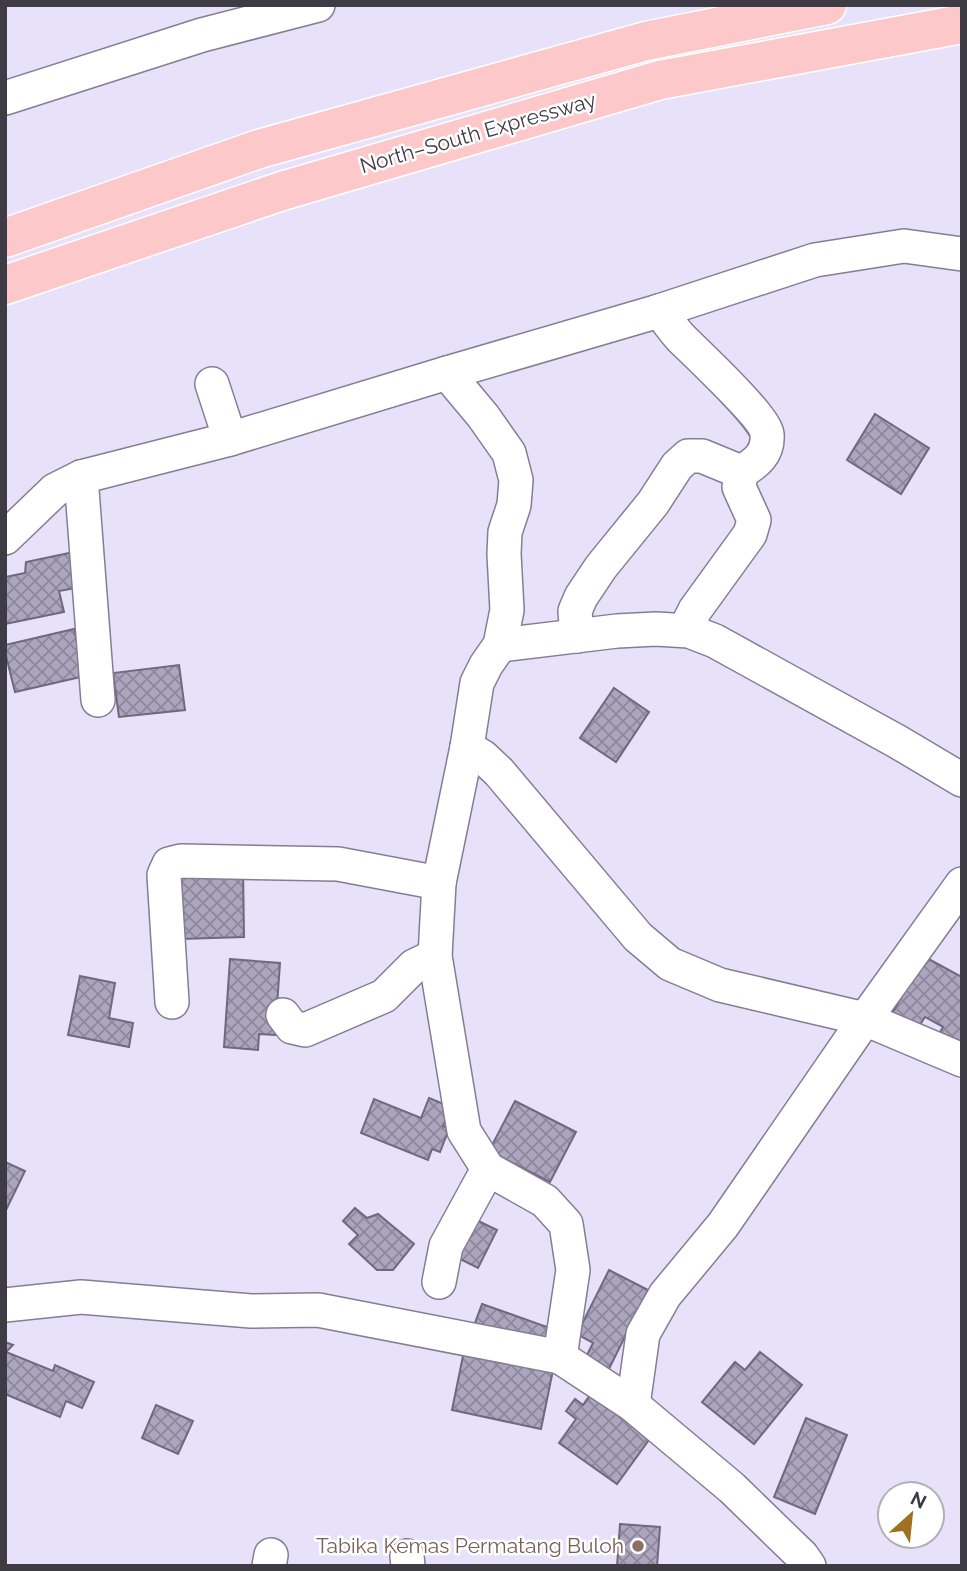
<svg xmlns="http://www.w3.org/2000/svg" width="967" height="1571" font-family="Raleway,sans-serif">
	<defs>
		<pattern id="building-cross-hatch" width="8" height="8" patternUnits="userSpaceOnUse" patternTransform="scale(1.75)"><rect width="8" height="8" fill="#aba6bd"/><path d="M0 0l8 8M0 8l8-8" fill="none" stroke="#8c889b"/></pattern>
	</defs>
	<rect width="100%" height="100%" fill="#e7e2fa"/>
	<g fill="url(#building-cross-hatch)" stroke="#6d697e" stroke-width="2">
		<path d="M875 414 929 448 901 494 847 460Z"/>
		<path d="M74 552 81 587 59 591 64 612 5 624V577L25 573 26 562Z"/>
		<path d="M74 629 85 676 15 692 5 652V645Z"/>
		<path d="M179 665 185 710 119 717 113 673Z"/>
		<path d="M614 688 649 712 616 762 580 738Z"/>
		<path d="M243 869 244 937 181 939 179 870Z"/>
		<path d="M923 956 962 977V1053L936 1039 943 1027 925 1017 918 1028 892 1014Z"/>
		<path d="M230 959 280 963 275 1035 259 1034 258 1050 224 1047Z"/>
		<path d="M80 976 115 983 109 1018 133 1023 129 1047 68 1035Z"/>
		<path d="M429 1098 451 1107 443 1126 449 1129 440 1152 432 1149 428 1160 361 1133 374 1099 421 1118Z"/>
		<path d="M515 1101 576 1132 550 1182 489 1151Z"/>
		<path d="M5 1162 25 1171 5 1212Z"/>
		<path d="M355 1208 367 1218 378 1214 414 1244 393 1270H377L349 1244 358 1235 343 1221Z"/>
		<path d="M472 1218 497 1230 478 1268 454 1256Z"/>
		<path d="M609 1270 648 1290 607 1373 584 1361 593 1343 577 1334Z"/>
		<path d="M482 1304 550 1328 543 1348 475 1323Z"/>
		<path d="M5 1342 13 1345 6 1352 53 1371 55 1365 94 1382 82 1408 66 1401 60 1417 5 1394Z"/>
		<path d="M464 1351 553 1370 541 1429 452 1410Z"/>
		<path d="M760 1352 802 1385 754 1444 702 1402 735 1362 745 1370Z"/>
		<path d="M590 1395 608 1409 613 1403 654 1433 617 1484 559 1443 576 1419 566 1411 575 1399 583 1405Z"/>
		<path d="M156 1405 193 1421 178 1454 142 1438Z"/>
		<path d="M806 1418 847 1435 815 1514 774 1497Z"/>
		<path d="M620 1524 660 1527 657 1566H617Z"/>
	</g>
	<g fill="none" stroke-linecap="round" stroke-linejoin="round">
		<defs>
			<g id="minor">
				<path d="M5 98 202 35 318 5"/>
				<path d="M659 311C666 319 673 329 680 337 696 353 765 417 767 434 769 454 755 464 741 472"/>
				<path d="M447 373 483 416 509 453 516 480 514 505 505 532 504 554 507 610 500 645 486 665 477 683 467 747 439 883 435 956 464 1131 488 1169 545 1201 566 1224 573 1270 560 1357"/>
				<path d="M212 384 230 439"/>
				<path d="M81 477 98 700"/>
				<path d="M5 538 55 490 81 477 230 439 447 373 659 311 815 260 904 246 962 254"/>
				<path d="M577 636 575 611 581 597 601 567 653 503 677 466 688 456H702L741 472 739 487 754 520 750 534 695 610 690 620 689 631"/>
				<path d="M500 645 617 631 656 629 689 631 715 641 898 742 962 780"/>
				<path d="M467 747 483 757 499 772 638 937 670 964 720 985 865 1019 962 1060"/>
				<path d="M172 1002 164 875 169 864 181 861 338 864 439 883"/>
				<path d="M283 1015 292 1027 305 1030 384 996 414 966 435 956"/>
				<path d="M439 1282 446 1246 488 1169"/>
				<path d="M5 1305 81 1297 251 1311 318 1310 560 1357 633 1405 732 1488 802 1556 809 1566"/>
				<path d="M633 1405 643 1334 665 1295 723 1225 865 1019 962 884"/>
				<path d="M407 1556 408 1566"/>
				<path d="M269 1566 271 1555"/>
			</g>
			<g id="highway">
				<path d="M5 238 259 149 646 41 827 5"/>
				<path d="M5 285 282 191 660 80 962 24"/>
			</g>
		</defs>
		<use href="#minor" stroke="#837e94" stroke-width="36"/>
		<use href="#highway" stroke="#fff" stroke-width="41"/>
		<use href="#minor" stroke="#fff" stroke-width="33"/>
		<use href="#highway" stroke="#fdc8c9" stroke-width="38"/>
	</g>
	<circle fill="#8d6e63" stroke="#fff" stroke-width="2.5" cx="638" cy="1546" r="7"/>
	<g text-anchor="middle" stroke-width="5" stroke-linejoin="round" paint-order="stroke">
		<g font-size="21" fill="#3d3b44" stroke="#fff">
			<text transform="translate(478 133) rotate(-16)" y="7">North–South Expressway</text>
		</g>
		<g font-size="21" fill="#785e54" stroke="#fff" text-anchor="end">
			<text x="624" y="1553">Tabika Kemas Permatang Buloh</text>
		</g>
	</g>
	<rect width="967" height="1571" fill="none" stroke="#3d3b44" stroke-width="14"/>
	<g transform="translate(911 1515) rotate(27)"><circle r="33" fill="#ffffff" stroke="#b1b1b4" stroke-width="2"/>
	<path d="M0-5L12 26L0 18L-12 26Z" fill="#9e7222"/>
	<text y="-10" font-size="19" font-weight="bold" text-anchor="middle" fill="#3d3b44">N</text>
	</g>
</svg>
